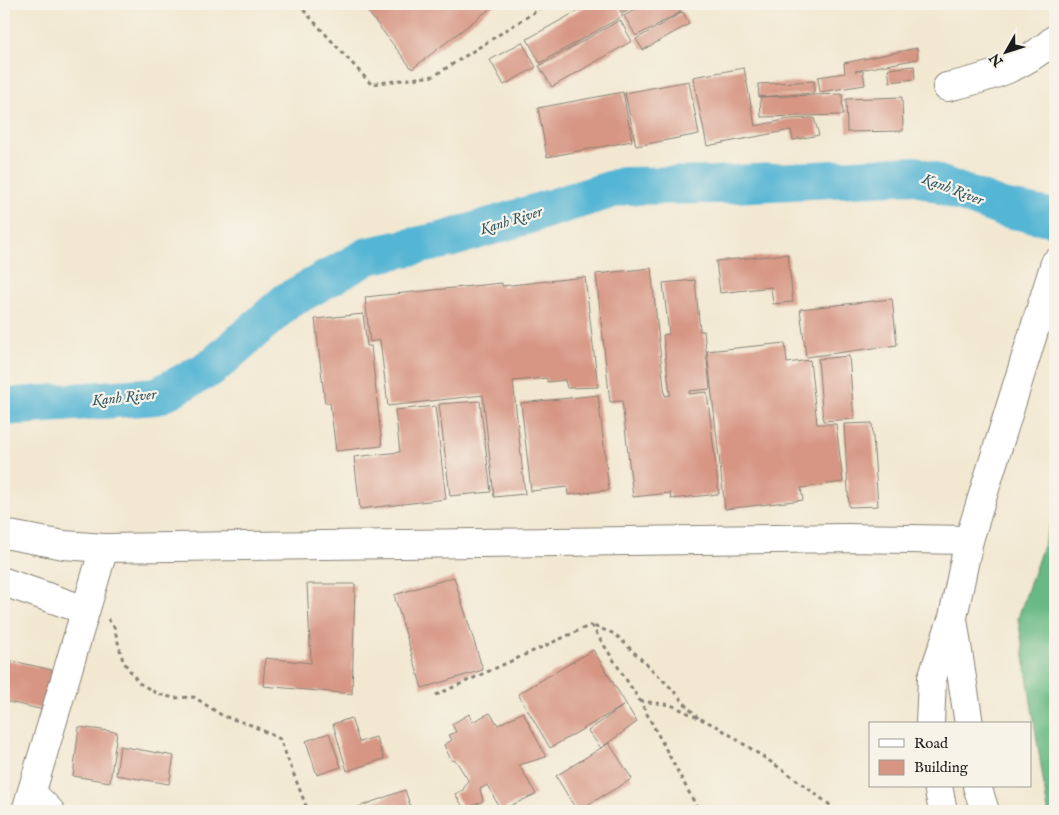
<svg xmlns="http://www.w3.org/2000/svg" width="1059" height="815" font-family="'IM FELL English',serif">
	<rect width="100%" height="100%" fill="#f7f3e8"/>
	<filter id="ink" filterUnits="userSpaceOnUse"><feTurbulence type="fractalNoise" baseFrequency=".02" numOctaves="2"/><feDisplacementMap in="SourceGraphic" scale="10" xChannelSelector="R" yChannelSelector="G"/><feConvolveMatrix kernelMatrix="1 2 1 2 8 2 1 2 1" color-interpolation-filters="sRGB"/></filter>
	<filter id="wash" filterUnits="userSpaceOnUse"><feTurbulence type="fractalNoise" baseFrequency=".0096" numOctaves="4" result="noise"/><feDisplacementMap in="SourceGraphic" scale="20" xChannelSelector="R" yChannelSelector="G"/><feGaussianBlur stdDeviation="1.12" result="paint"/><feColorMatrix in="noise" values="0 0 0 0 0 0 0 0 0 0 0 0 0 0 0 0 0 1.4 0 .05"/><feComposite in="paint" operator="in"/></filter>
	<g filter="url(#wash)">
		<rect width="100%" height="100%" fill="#f2e8d1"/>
		<path fill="#69b984" stroke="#426a50" d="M1055 511V811H1048L1018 618Z"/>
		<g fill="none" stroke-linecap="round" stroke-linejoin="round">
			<path stroke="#55b5d4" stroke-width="38" d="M4 407 157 396 211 368 287 301 368 256 449 239 623 186 715 185 915 175 1002 208 1055 218"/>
		</g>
		<g id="blocks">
			<g fill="#d79583">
				<path d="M362 4H496L412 69Z"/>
				<path d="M590 4H617L623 16 540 63 527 39Z"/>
				<path d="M619 4H641L624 13Z"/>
				<path d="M646 4H676L681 12 636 36 624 16Z"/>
				<path d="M683 12 689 24 643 50 636 39Z"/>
				<path d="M620 20 632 41 552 87 539 66Z"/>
				<path d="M522 42 536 67 504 85 490 60Z"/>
				<path d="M917 48 918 59 855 71H863L865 85 820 92 818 77 845 73 844 63Z"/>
				<path d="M914 66 915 79 890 82 888 69Z"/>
				<path d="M744 68 755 126 789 119 814 118 819 135 793 140 791 130 707 146 693 77Z"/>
				<path d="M689 81 699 134 636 146 625 93Z"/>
				<path d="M814 81V93L759 97 758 84Z"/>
				<path d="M623 92 632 141 547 157 538 108Z"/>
				<path d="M842 94 843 115 761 117 760 97Z"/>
				<path d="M902 97 903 131 847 132 846 99Z"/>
				<path d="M788 254 793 302 773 304 771 287 720 293 716 261Z"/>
				<path d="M651 268 665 396 670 395 663 335 669 334 663 283 695 280 700 331H704L710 389 689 391V394L707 392 719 494 671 499 670 493 633 497 622 401 610 402 596 274Z"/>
				<path d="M585 277 598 387 567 388 565 380 547 382V378L513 381 525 494 494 497 483 395 388 406 380 340 370 342 365 297 502 283V286Z"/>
				<path d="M892 299 897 345 806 357 800 309Z"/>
				<path d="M363 314 367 346H371L382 446 336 451 330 403H325L315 319Z"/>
				<path d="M785 343 787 363 810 360 817 424H836L843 482 801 488 803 500 725 509 707 351Z"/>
				<path d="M849 356 854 419 823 421 818 359Z"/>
				<path d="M598 395 609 490 568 495 567 487 531 491 521 403Z"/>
				<path d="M480 401 491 492 450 496 439 404Z"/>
				<path d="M435 406 446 499 360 509 354 457 400 452 395 410Z"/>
				<path d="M872 423 878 506 849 507 844 424Z"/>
				<path d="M454 577 483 670 422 688 394 595Z"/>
				<path d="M307 584H355L352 694 263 686 265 658 311 663Z"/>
				<path d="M593 650 637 722 601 748 588 731 623 706 550 748 518 694Z"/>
				<path d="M4 659 52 670 44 710 4 701Z"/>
				<path d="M523 712 546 757 519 765 536 794 501 810 487 785 480 789 483 801 465 810 455 794 463 790 468 780 456 761 451 760 444 745 452 740 449 735 456 732 452 724 469 714 472 722 490 713 498 725Z"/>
				<path d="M351 718 359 742 376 737 384 759 347 771 333 724Z"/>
				<path d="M79 727 117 732 110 782 73 776Z"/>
				<path d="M329 733 341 767 317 775 306 741Z"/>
				<path d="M609 743 632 779 577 811 556 776Z"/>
				<path d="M120 746 174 756 169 784 116 775Z"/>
				<path d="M405 790 412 811H351L358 807Z"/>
			</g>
		</g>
	</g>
	<g filter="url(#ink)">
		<use href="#blocks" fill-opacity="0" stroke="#878276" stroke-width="1"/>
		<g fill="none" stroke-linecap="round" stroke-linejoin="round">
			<defs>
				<g id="minor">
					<path d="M947 87C989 78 1022 68 1055 39"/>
					<path d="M4 534 64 545 104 548 847 538 969 540"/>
					<path d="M4 582 85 610"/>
					<path d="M32 793 50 811"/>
					<path d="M26 811 104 548"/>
				</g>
				<g id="major">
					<path d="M953 619 969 724"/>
					<path d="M930 724 932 678 953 617 969 540 1055 263"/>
					<path d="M938 786 943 811"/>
					<path d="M977 786 985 811"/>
				</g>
			</defs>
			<use href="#minor" stroke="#878276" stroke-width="30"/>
			<use href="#major" stroke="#878276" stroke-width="30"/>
			<g stroke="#878276" stroke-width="3" stroke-dasharray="4 4" stroke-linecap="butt">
				<path d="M298 4 371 84 434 76 547 4"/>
				<path d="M108 619 114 627 123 661 139 683 158 694 174 698 194 697 223 716 251 725 280 739 308 811"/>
				<path d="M436 695 591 625"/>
				<path d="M640 701 671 705 718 727 786 772 838 811"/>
				<path d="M698 718 669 686 615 634 591 625 640 701 699 811"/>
			</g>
			<use href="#minor" stroke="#fff" stroke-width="28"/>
			<use href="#major" stroke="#fff" stroke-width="28"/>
		</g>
	</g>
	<g text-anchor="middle" stroke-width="4.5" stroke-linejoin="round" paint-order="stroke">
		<g font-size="15" font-style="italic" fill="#335966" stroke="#f7f3e8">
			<text transform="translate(953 189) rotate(21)" y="5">Kanh River</text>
			<text transform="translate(511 220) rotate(-17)" y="5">Kanh River</text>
			<text transform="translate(124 397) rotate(-6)" y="5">Kanh River</text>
		</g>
	</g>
	<rect width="1059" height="815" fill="none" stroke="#f7f3e8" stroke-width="20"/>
	<rect x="869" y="722" width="162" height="65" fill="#f7f3e8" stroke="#9f9d96"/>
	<rect x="879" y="739" width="25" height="8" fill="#ffffff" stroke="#9f9d96"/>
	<text x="914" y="748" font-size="15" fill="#1c1c1c">Road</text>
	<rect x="879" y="760" width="25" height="15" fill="#d79583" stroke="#9f9d96"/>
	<text x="914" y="772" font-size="15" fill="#1c1c1c">Building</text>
	<g transform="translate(1006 52) rotate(231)" stroke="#f7f3e8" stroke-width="4" paint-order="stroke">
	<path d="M0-4L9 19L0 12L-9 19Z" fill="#1c1c1c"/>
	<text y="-8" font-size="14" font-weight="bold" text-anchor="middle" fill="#1c1c1c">N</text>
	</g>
</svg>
